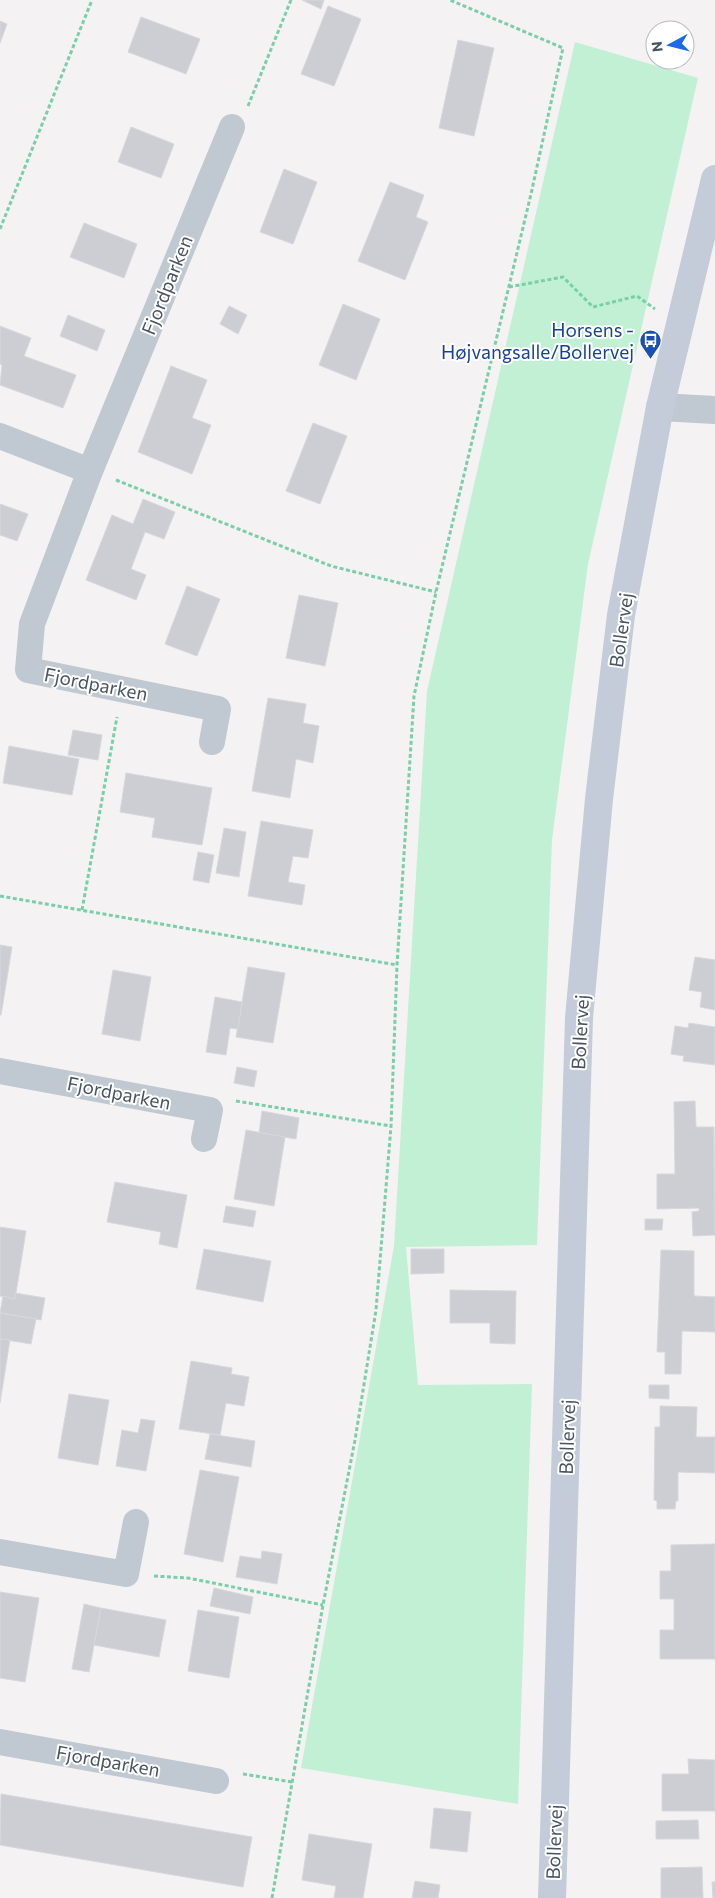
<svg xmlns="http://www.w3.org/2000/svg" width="715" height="1898" font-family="Commissioner,sans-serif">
	<rect width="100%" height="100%" fill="#f4f2f2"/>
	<path fill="#c2f0d5" d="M575 42 698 78 588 564 552 840 537 1245 406 1247 418 1385 532 1384 518 1804 301 1768 394 1246 427 691Z"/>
	<g fill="#ccced4" stroke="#d6d8dd">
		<path d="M302 0H324L321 9Z"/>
		<path d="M328 6 361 19 334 86 301 74Z"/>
		<path d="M141 17 200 39 186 74 128 52Z"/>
		<path d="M0 21 7 24 0 43Z"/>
		<path d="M458 40 494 48 474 136 439 128Z"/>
		<path d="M131 127 174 144 161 178 118 162Z"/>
		<path d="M284 169 317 182 293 244 260 232Z"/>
		<path d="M390 182 424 195 416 217 428 222 405 280 358 261Z"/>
		<path d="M84 223 137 244 124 278 70 257Z"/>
		<path d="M343 304 380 319 356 380 319 365Z"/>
		<path d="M229 306 247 315 238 334 220 324Z"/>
		<path d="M68 315 105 330 97 351 60 336Z"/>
		<path d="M0 326 31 338 24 356 76 375 63 408 0 385 2 365 0 364Z"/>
		<path d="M171 366 207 380 192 418 211 425 192 474 138 452Z"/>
		<path d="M313 423 347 436 320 504 286 491Z"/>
		<path d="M143 499 175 512 164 539 145 532 131 569 146 575 136 600 86 580 112 515 133 524Z"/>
		<path d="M0 504 28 514 17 541 0 535Z"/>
		<path d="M187 586 220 599 197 656 165 644Z"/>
		<path d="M299 595 338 603 325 666 286 658Z"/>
		<path d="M268 698 306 704 303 723 319 726 313 763 296 759 290 798 252 791Z"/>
		<path d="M73 730 102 735 98 760 68 755Z"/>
		<path d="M9 746 79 759 72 795 3 783Z"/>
		<path d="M126 773 212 788 202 845 152 837 155 818 120 812Z"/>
		<path d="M261 821 313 830 308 858 293 856 288 882 305 885 302 905 248 896Z"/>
		<path d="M224 828 246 832 239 877 216 873Z"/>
		<path d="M198 852 214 855 209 883 193 880Z"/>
		<path d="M0 945 12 947 1 1015H0Z"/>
		<path d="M695 957 715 960V1010L700 1007 702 992 689 990Z"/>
		<path d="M248 967 285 973 273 1043 236 1037Z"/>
		<path d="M113 970 151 977 140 1041 102 1034Z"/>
		<path d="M215 997 242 1002 238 1029 230 1028 226 1055 206 1052Z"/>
		<path d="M689 1023 715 1027V1065L683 1061 684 1056 671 1054 675 1026 688 1028Z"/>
		<path d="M237 1067 257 1071 254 1087 234 1083Z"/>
		<path d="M695 1101 696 1127H714L715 1235 693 1236 692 1212 699 1211V1208L657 1209V1174H675L674 1102Z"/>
		<path d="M262 1111 299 1118 296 1139 259 1133Z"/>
		<path d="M246 1130 285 1137 274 1206 234 1199Z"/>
		<path d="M115 1182 187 1195 177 1248 159 1244 161 1232 107 1222Z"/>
		<path d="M226 1206 256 1211 253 1227 223 1222Z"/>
		<path d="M645 1219H663L662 1230H645Z"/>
		<path d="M0 1227 26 1231 15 1299 0 1296Z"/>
		<path d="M204 1249 271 1261 263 1302 196 1289Z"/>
		<path d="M411 1249H444V1273L411 1274Z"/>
		<path d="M661 1250 694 1251V1296L715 1297V1332L682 1331 681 1374H665V1352H657Z"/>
		<path d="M450 1290 516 1291 515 1344 490 1343V1323H450Z"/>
		<path d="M15 1293 45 1298 41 1320 0 1313 3 1296 15 1299Z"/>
		<path d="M0 1313 36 1319 31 1344 0 1339Z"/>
		<path d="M0 1339 10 1340 0 1403Z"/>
		<path d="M191 1361 232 1368 231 1374 249 1377 244 1406 226 1403 220 1435 179 1429Z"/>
		<path d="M649 1385H669V1399L649 1398Z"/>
		<path d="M69 1394 109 1400 98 1465 58 1458Z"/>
		<path d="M660 1406 697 1407 696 1437H715V1473L678 1472V1501H676L675 1509H657V1501L654 1500 655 1427H660Z"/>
		<path d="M141 1419 155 1421 146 1471 116 1466 122 1430 138 1433Z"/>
		<path d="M210 1434 255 1441 251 1467 205 1459Z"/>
		<path d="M200 1470 239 1477 223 1562 184 1554Z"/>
		<path d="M715 1544V1659H660V1630H674V1599H660V1571H671V1545Z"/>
		<path d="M262 1551 282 1554 277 1584 236 1577 240 1556 261 1559Z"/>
		<path d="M214 1588 253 1597 250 1614 210 1606Z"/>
		<path d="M0 1592 39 1598 25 1682 0 1678Z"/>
		<path d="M84 1604 101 1608 89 1672 72 1669Z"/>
		<path d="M101 1608 166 1620 159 1657 94 1645Z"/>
		<path d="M198 1610 239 1617 229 1678 188 1671Z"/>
		<path d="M688 1759 715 1760V1811H662V1774H689Z"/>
		<path d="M1 1794 252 1837 243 1887 0 1845Z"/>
		<path d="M434 1808 471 1812 467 1852 430 1848Z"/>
		<path d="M698 1820 699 1839H656V1821Z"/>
		<path d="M309 1834 372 1844 363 1898H334L336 1886 302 1880Z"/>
		<path d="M702 1867 703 1898H661V1868Z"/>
		<path d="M415 1881 440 1885 438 1898H412Z"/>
		<path d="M712 1882H715V1898H713Z"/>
	</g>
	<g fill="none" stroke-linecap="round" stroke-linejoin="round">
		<g stroke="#79cfa7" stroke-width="3" stroke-dasharray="4 2.5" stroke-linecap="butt">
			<path d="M248 106 291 0"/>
			<path d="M0 229 92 0"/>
			<path d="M509 287 563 277 593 307 637 296 655 309"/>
			<path d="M116 480 331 566 436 592"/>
			<path d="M0 896 397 965"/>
			<path d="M82 910 117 717"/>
			<path d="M236 1101 391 1126"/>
			<path d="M154 1576 188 1578 323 1605"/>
			<path d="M243 1774 292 1782"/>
			<path d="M272 1898 323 1605 355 1440 376 1310 391 1126 397 965 414 696 436 592 531 194 563 48 450 0"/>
		</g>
		<g stroke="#c0c8d1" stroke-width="26">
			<path d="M0 436 90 471 32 624 28 670 218 709 212 742"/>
			<path d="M90 471 232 127"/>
			<path d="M0 1071 210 1110 204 1139"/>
			<path d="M0 1552 126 1574 136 1522"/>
			<path d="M0 1742 216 1781"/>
		</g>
		<path stroke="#c0c8d1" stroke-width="28" d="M660 407 715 410"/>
		<path stroke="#c3ccd8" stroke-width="28" d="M552 1898 579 1018 599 799 621 615 660 407 715 179"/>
	</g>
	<defs>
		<symbol id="bus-pin" viewBox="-11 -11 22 30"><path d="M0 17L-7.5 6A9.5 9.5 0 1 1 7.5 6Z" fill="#1a4fb4" stroke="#fff"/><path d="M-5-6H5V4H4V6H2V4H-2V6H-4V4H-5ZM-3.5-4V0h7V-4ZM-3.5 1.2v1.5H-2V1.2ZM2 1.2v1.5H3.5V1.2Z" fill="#fff"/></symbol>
	</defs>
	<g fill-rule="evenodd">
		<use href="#bus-pin" x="638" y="328" width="25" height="34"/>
	</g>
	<g text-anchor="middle" stroke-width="4" stroke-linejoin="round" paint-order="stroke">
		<g font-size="19" fill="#495460" stroke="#fff">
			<text transform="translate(167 285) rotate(-68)" y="7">Fjordparken</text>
			<text transform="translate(621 630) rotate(-82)" y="7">Bollervej</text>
			<text transform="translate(96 684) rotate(11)" y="7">Fjordparken</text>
			<text transform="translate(580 1032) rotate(-87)" y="7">Bollervej</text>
			<text transform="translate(119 1093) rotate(11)" y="7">Fjordparken</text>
			<text transform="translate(567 1437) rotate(-88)" y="7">Bollervej</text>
			<text transform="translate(108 1761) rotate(10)" y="7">Fjordparken</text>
			<text transform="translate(554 1842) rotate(-88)" y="7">Bollervej</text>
		</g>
		<g font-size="19" fill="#164399" stroke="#fff" text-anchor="end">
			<text x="634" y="337">Horsens -<tspan x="634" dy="22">Højvangsalle/Bollervej</tspan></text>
		</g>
	</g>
	<g transform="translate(670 45) rotate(263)"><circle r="24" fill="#ffffff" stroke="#b6bbbf"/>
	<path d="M0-4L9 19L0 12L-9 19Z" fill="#1a6ce6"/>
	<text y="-8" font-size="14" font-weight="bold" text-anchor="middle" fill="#495460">N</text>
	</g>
</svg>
